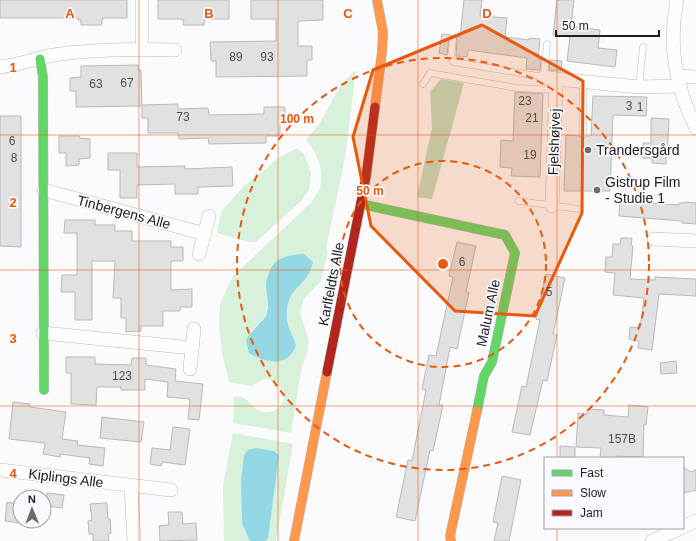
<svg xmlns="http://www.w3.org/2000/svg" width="696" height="541" font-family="Arial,sans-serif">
	<rect width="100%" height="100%" fill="#fbfafd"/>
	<g fill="#d7f1db" fill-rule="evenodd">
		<path d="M356 70 345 158 326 249 328 252 321 281 304 299 300 313 309 341 306 357 302 366 291 433 233 423 234 405 233 397C249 393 250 410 264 412 274 414 286 405 284 394 282 386 273 381 266 378L251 386 229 382 222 353 219 324 220 304 233 276 311 203C313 199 317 195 319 190 326 172 317 153 306 140 311 133 318 127 322 119 335 98 336 87 356 70ZM304 254 313 262C311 273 305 280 297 288 287 298 284 313 289 328 291 333 294 339 296 345L250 332 266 316 267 301 266 283Z"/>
		<path d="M297 148 304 154 311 173 309 190 302 200 256 242H249L217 233 221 212 244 186 266 169 278 158Z"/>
		<path d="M233 433 293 444 276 541H265L268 539 279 456 244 455C242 471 237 532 251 541H224L223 485Z"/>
	</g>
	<path fill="#bedfc4" d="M441 79 464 83 432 199 417 197 432 128 430 92Z"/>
	<g fill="#92d7e3">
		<path d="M304 254 313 262C311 273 305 280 297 288 287 298 284 313 289 328 291 333 294 339 296 345 288 368 266 363 249 353L246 340C250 332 263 321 266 316 270 306 266 294 266 285 266 281 267 279 268 276 273 257 287 255 304 254Z"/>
		<path d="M256 448 274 451 279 456 268 539 265 541H251L249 540 242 523 241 480 244 455 248 450Z"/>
	</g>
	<g fill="#e2e1e1" stroke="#bab9b9">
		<path d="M0 0H127V18H103L101 25H81V20H78V18H0Z"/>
		<path d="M158 0H229V19H205L204 25H183L184 20H182V19H158Z"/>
		<path d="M251 0H323V20L298 21V46H312V60H307V76L216 77V61H211L210 42 276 41V19H251Z"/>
		<path d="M464 0H482L480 16 507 18 505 37 529 40V38L540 39 538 59H541L540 70 526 69 527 58 468 50 467 57 456 56 457 40 456 36 460 37Z"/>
		<path d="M557 0H574L571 26 600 30 598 48 617 50 615 67 567 61 570 37 553 35Z"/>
		<path d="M442 34 451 35 449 38 447 55 439 53Z"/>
		<path d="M550 60 562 61 561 71 549 70Z"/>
		<path d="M138 65V70H141L142 105 178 104V109L208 108 209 115 264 114V107H285V120H280V136H266V143L209 144 208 138 179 139 178 133H148V118H142V106L76 107V91H70V78L81 77V66Z"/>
		<path d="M515 92 543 94 540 177 511 176 512 168 500 167 501 140 513 141Z"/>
		<path d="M593 96 647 97 646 116 613 115 610 191H564L566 135 579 136 583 138 587 136H591Z"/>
		<path d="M0 116H21V247L0 246Z"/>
		<path d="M651 118 669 119 667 157H666V164L652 163V158H643V143H651Z"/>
		<path d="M59 136H79L80 138 90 139V158L79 159V165L66 166V153H59Z"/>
		<path d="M108 153H137V167L185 166V169L232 167 233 186 198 187V194H175V184L137 185V198H120V170H108Z"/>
		<path d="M620 201 679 205V203H684V202L696 203V224L682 223V221L619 216Z"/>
		<path d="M65 220H95V225H115V231H132V241H171V247H183V261H171V290L192 289V307H180V311H163V326H141V331L126 332V318H121V298H113L115 261H92V320H75V292H61L62 275H77V233H64Z"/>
		<path d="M621 238H632L631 245 633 246 630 279 655 280V277L696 279V296L659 294 652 350 638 348 639 341 629 339 630 327 640 328 644 298 613 295 615 273 605 272 606 257H612L613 244H620Z"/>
		<path d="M457 242 476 246 466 292H469L457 349 450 347 439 405H443L433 451 430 450 415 521 396 517 408 460 412 461 426 390 422 389 429 355 436 356 453 277 449 276Z"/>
		<path d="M546 274 565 278 553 334 557 335 547 381 543 380 530 435 512 432 522 386 526 387 540 320 536 319Z"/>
		<path d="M66 357H95V364L131 365 132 358H146V365L176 369 175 381 203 384 199 420 188 419 190 399 167 397 168 382 145 379V390H121V387H97L96 405 71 404V373H66Z"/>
		<path d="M676 361 677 373 661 374 660 363Z"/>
		<path d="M13 402 30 404V407L66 412 62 439 78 441 77 445 105 448 103 466 89 464 90 458 60 454V457L43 454 45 443 9 439Z"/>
		<path d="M629 405 648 407 646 425 644 424 643 457 616 456 615 458H600L601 448 576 447 578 413 587 414V409L604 410V415L628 417Z"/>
		<path d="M102 417 144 422 141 442 100 438Z"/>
		<path d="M173 427 190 429 185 465 162 462 161 466 150 464 152 448 170 450Z"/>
		<path d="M560 446 575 447V458H560Z"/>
		<path d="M683 467 691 472 696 470V490L683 493Z"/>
		<path d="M502 476 521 480 509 541H494L498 523 493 522Z"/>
		<path d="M47 493 64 495 62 508 46 506Z"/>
		<path d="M7 502 20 504V523L5 521Z"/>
		<path d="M107 503 108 519H110L111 533 108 534 109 541H93V534H89L88 521 92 520 90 504Z"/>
		<path d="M168 512H182L183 524 196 523 197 540 160 541 159 526 169 525Z"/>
	</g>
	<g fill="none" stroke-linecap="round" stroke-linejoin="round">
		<defs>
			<g id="lane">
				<path d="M453 39 451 57 453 62 544 77 547 44"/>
				<path d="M423 84 430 73 517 88 555 90"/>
				<path d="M639 87 643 47"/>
				<path d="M583 134V81"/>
				<path d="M518 201 579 209"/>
			</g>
			<g id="street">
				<path d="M142 0V49"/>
				<path d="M677 0C668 44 676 88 696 128"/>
				<path d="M0 67C19 65 36 58 54 55 95 49 134 49 175 50"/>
				<path d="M678 76 696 77"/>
				<path d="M544 77 556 79 639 87 680 86"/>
				<path d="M44 190 205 234"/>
				<path d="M552 206 556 79"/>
				<path d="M654 239 696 241"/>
				<path d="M199 254 209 216"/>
				<path d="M43 333 192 348"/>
				<path d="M190 369 194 329"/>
				<path d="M0 470 171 490"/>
				<path d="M131 486 134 541"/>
				<path d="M683 527 696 521"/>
				<path d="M652 541 681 528"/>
			</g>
			<g id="fast">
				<path d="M40 59 43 77 44 390"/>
				<path d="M361 204 505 235 515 253 492 362 484 376 477 411"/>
			</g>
			<g id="slow">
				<path d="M375 107 382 52 383 32 377 0"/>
				<path d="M294 541 327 372"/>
				<path d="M451 541 450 536 477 411"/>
			</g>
			<path id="jam" d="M327 372 366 177 375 107"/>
		</defs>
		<use href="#lane" stroke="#bbbabc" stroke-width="7"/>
		<use href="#street" stroke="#bbbabc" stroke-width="14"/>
		<use href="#fast" stroke="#bbbabc" stroke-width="10"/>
		<use href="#slow" stroke="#bbbabc" stroke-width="10"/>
		<use href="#jam" stroke="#bbbabc" stroke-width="10"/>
		<use href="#lane" stroke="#fefeff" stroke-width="6"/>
		<use href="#street" stroke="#fefeff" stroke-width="13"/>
		<use href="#fast" stroke="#63d668" stroke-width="9"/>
		<use href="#slow" stroke="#ff974d" stroke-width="9"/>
		<use href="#jam" stroke="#b3261e" stroke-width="9"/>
	</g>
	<path fill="#e8590c" fill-opacity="0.2" stroke="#e8590c" stroke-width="3" stroke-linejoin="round" d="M482 25 583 81 582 213 535 316 455 311 371 226 353 137 373 70Z"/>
	<path fill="none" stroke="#e8590c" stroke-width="1" stroke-opacity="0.55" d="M139 0V541M278 0V541M418 0V541M557 0V458M0 135H696M0 270H696M0 406H696M557 528V541"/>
	<g fill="none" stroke="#e8590c" stroke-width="2" stroke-dasharray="7 5">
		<circle cx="443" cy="264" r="103"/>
		<circle cx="443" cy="264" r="206"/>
	</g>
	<g fill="#6b6a6d" stroke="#faf9fe" stroke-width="1.5">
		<circle cx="588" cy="150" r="4"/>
		<circle cx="597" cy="190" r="4"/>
	</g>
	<g text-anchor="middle" stroke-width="3.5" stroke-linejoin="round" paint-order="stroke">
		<g font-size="12" fill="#4e4e50">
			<text x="236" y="61">89</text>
			<text x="267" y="61">93</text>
			<text x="127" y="87">67</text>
			<text x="96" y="88">63</text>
			<text x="525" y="105">23</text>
			<text x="629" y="110">3</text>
			<text x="640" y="111">1</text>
			<text x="183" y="121">73</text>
			<text x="532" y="122">21</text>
			<text x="12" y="145">6</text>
			<text x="530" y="159">19</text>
			<text x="14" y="162">8</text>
			<text x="462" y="266">6</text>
			<text x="549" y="296">5</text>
			<text x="122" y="380">123</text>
			<text x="622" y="443">157B</text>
		</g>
		<g font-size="14" fill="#1d1d1f" stroke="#faf9fe">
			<text transform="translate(554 142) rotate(-88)" y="5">Fjelshøjvej</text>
			<text transform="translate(124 212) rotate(15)" y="5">Tinbergens Alle</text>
			<text transform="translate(331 284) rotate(-79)" y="5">Karlfeldts Alle</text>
			<text transform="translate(488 313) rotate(-78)" y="5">Malum Alle</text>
			<text transform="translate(66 478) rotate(7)" y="5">Kiplings Alle</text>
		</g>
		<g font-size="14" fill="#1d1d1f" stroke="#faf9fe" text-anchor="start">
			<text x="596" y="155">Trandersgård</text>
			<text x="605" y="187">Gistrup Film<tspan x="605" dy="16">- Studie 1</tspan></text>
		</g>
	</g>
	<g font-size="13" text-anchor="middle" font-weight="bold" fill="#e8590c" stroke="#faf9fe" stroke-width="3.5" stroke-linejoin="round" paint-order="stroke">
		<text x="70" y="18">A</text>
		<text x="209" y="18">B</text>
		<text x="348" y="18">C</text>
		<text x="487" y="18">D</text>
		<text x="13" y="72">1</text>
		<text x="13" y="207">2</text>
		<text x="13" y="343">3</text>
		<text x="13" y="478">4</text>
	</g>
	<circle cx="443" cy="264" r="6" fill="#e8590c" stroke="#faf9fe" stroke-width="2"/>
	<g font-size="12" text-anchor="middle" font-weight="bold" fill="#e8590c" stroke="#faf9fe" stroke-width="3.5" stroke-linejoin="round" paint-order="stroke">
		<text x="297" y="123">100 m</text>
		<text x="370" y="195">50 m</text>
	</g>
	<rect x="544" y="457" width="140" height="72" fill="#faf9fe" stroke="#a2a1a5"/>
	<rect x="552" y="470" width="20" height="6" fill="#63d668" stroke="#a2a1a5"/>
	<text x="580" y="477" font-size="12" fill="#1d1d1f">Fast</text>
	<rect x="552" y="490" width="20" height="6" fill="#ff974d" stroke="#a2a1a5"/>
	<text x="580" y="497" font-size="12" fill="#1d1d1f">Slow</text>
	<rect x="552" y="510" width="20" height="6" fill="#b3261e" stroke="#a2a1a5"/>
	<text x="580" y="517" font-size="12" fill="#1d1d1f">Jam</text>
	<g transform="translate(32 509) rotate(359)"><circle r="19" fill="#faf9fe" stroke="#a2a1a5"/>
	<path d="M0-3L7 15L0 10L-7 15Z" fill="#6b6a6d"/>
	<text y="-6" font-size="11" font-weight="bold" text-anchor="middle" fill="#1d1d1f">N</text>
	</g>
	<path d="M556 30v6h103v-6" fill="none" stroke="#1d1d1f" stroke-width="2"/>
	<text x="562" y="30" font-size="12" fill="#1d1d1f" stroke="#faf9fe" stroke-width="3" paint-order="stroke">50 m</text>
</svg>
